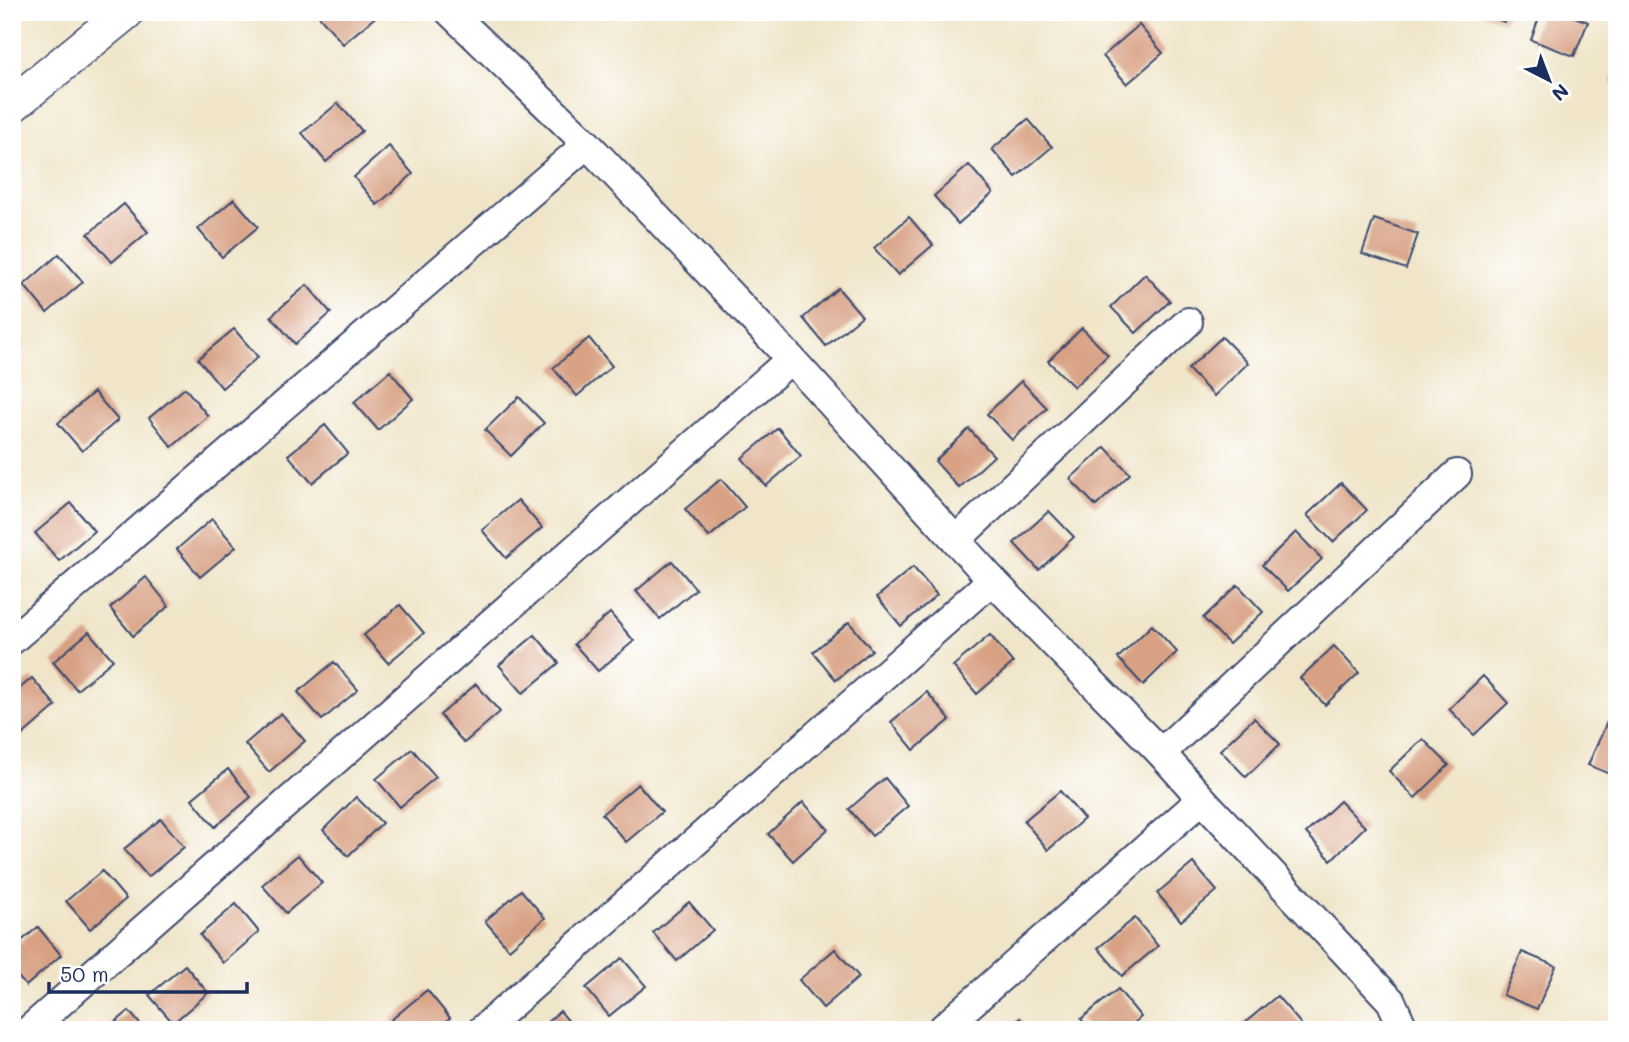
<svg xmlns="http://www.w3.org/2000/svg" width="1629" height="1042" font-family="Mali,sans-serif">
	<rect width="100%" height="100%" fill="#fff"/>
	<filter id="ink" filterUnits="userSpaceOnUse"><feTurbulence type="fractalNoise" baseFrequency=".0143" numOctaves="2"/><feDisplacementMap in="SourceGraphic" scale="14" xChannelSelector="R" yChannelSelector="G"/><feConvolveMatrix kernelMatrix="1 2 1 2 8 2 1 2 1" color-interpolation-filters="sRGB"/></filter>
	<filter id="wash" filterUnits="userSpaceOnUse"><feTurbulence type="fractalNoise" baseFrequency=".00686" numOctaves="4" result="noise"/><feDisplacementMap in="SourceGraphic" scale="28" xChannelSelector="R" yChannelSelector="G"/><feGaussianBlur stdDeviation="1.57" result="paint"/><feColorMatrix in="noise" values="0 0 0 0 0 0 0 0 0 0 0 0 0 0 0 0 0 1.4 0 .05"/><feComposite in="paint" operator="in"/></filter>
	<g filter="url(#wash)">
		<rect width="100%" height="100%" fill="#f0e5c9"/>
		<g id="blocks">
			<g fill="#d8a184">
				<path d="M324 12H377L379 14 343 44 319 16Z"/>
				<path d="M1479 12H1508L1504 22Z"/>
				<path d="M1541 12H1562L1588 22 1574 56 1531 40Z"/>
				<path d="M1139 25 1163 53 1127 84 1103 56Z"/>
				<path d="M1617 67V85L1611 83Z"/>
				<path d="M338 103 362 131 326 162 302 133Z"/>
				<path d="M1028 119 1052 147 1016 177 992 149Z"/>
				<path d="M389 146 413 174 377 205 354 177Z"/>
				<path d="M969 165 993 193 958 224 934 196Z"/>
				<path d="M234 199 258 227 222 257 198 229Z"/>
				<path d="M124 204 148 232 112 262 88 234Z"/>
				<path d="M909 217 933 245 898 275 874 248Z"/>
				<path d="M1374 219 1418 234 1406 269 1362 254Z"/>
				<path d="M59 254 83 282 47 313 24 285Z"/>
				<path d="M1145 274 1170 301 1136 333 1111 307Z"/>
				<path d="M307 285 331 313 295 344 271 316Z"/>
				<path d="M838 288 862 316 826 346 803 318Z"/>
				<path d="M1082 328 1108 355 1074 387 1048 361Z"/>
				<path d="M234 329 258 357 222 388 198 359Z"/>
				<path d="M12 334 22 345 12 353Z"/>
				<path d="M1222 337 1248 363 1214 396 1188 369Z"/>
				<path d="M589 338 612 366 577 396 553 368Z"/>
				<path d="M390 371 413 399 378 430 354 402Z"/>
				<path d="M1021 381 1047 408 1012 440 987 414Z"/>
				<path d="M185 388 208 416 172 447 149 418Z"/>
				<path d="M94 392 118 420 82 451 58 423Z"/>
				<path d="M519 397 544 423 511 456 485 430Z"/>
				<path d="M325 425 348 453 312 483 288 455Z"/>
				<path d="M778 428 801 456 766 486 742 458Z"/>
				<path d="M969 429 994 456 959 488 935 461Z"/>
				<path d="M1105 447 1130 474 1096 506 1070 479Z"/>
				<path d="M721 479 745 507 709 537 685 509Z"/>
				<path d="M1341 483 1367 510 1333 542 1307 515Z"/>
				<path d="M518 500 542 528 506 558 482 530Z"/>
				<path d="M71 503 94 531 59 561 35 533Z"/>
				<path d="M1049 511 1074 537 1039 570 1014 543Z"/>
				<path d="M212 519 236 547 200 577 177 549Z"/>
				<path d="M1296 532 1322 559 1288 591 1262 565Z"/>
				<path d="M672 561 696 589 660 619 636 591Z"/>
				<path d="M913 567 937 595 901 626 877 597Z"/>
				<path d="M146 577 169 606 133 636 110 608Z"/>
				<path d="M1238 585 1263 612 1229 644 1203 618Z"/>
				<path d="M400 605 424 633 388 663 364 635Z"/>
				<path d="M610 613 634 641 598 671 574 644Z"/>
				<path d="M849 622 872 650 836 680 813 652Z"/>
				<path d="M1152 625 1177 652 1143 685 1118 658Z"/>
				<path d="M89 632 113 660 77 690 53 662Z"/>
				<path d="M535 635 559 663 523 693 499 665Z"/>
				<path d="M990 635 1013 663 977 694 953 666Z"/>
				<path d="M1334 646 1359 673 1325 705 1300 678Z"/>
				<path d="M334 662 358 690 322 720 298 692Z"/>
				<path d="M1483 676 1508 703 1474 735 1449 709Z"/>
				<path d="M32 678 56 706 20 737 12 727V695Z"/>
				<path d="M476 684 500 712 464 743 440 715Z"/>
				<path d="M927 692 950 720 914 750 891 722Z"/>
				<path d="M281 713 305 741 269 772 245 744Z"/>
				<path d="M1254 718 1280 744 1246 777 1220 750Z"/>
				<path d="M1607 722 1617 726V777L1588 765Z"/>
				<path d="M1423 739 1449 765 1415 798 1389 771Z"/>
				<path d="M412 749 436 777 400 807 376 779Z"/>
				<path d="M228 769 251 797 215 827 192 799Z"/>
				<path d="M885 778 908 806 872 836 849 809Z"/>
				<path d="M638 784 662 812 626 842 602 814Z"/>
				<path d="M1060 791 1084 819 1048 850 1024 821Z"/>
				<path d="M356 797 382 823 348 856 323 830Z"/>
				<path d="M1340 801 1365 827 1331 860 1306 833Z"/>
				<path d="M803 802 828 829 793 861 768 834Z"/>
				<path d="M161 819 184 847 148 877 124 849Z"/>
				<path d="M298 855 322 883 286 913 262 885Z"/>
				<path d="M1193 863 1217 891 1181 921 1157 893Z"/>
				<path d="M102 871 126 899 90 929 66 901Z"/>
				<path d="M521 890 545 918 509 949 485 921Z"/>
				<path d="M689 902 713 930 677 961 653 933Z"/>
				<path d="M236 904 259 932 223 963 200 935Z"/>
				<path d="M1135 918 1158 946 1122 976 1098 948Z"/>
				<path d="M38 927 61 955 26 986 12 970V949Z"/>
				<path d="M835 949 859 977 823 1008 799 980Z"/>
				<path d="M1522 952 1556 966 1537 1009 1503 995Z"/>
				<path d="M622 958 646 986 609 1016 586 988Z"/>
				<path d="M185 965 208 993 173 1023 149 995Z"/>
				<path d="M1118 989 1141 1017 1126 1030H1090L1081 1019Z"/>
				<path d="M427 990 450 1018 437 1030H399L391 1020Z"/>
				<path d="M1277 996 1301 1024 1294 1030H1244L1241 1026Z"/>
				<path d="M129 1011 145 1030H106Z"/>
				<path d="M560 1011 576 1030H538Z"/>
				<path d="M1020 1018 1030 1030H1007Z"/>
			</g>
		</g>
	</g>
	<g filter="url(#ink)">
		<use href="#blocks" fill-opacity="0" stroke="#3b4a6e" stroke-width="2"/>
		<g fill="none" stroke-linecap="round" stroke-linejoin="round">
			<defs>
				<g id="minor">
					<path d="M450 12 587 144 791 359 992 580 1161 753 1202 799 1391 1001 1404 1030"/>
					<path d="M956 540 1188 322"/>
					<path d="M12 640 587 144"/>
					<path d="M1161 753 1457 474"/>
					<path d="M29 1030 791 359"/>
					<path d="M482 1030 992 580"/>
					<path d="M941 1030 1202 799"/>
				</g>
				<path id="major" d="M12 105 126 12"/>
			</defs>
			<use href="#minor" stroke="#3b4a6e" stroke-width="32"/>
			<use href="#major" stroke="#3b4a6e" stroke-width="38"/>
			<use href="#minor" stroke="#fff" stroke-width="28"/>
			<use href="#major" stroke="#fff" stroke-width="35"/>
		</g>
	</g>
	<rect width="1629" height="1042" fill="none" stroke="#fff" stroke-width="42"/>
	<g transform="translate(1549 80) rotate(138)" stroke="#ffffff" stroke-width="5" paint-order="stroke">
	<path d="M0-5L12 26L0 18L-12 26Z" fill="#1b2f5e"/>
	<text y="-10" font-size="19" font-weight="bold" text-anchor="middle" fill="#1b2f5e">N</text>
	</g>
	<path d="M49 982v10h198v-10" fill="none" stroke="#1b2f5e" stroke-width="3.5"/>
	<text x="60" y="982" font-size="21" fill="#1b2f5e" stroke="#ffffff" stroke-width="5" paint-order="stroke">50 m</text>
</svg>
